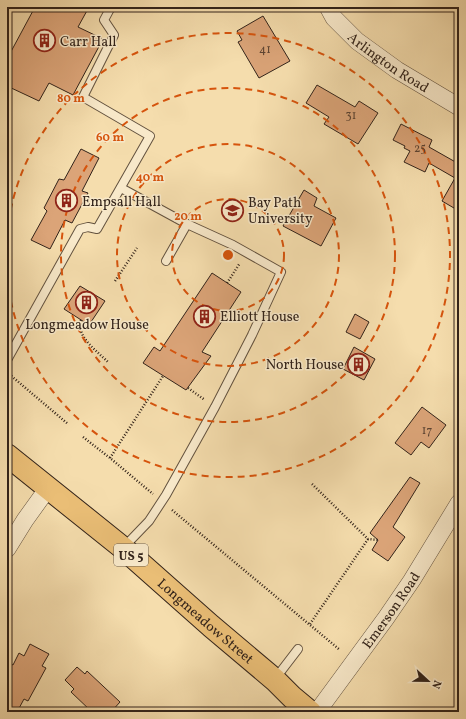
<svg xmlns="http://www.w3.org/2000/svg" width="466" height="719" font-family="Vollkorn,serif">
	<rect width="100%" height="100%" fill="#f5ddad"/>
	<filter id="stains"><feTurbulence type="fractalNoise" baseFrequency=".005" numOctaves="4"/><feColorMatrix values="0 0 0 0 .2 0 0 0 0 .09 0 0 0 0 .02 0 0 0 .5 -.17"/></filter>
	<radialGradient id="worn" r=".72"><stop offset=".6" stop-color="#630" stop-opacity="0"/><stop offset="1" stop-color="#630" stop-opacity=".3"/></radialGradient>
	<g fill="#dba478" stroke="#32231a">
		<path d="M35 7H89L78 27 103 39 73 95 49 83 39 101 7 86V59Z"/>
		<path d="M263 16 290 61 259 78 238 42 242 40 237 31Z"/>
		<path d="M317 85 355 107 359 101 378 113 358 144 324 124 329 117 306 103Z"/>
		<path d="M401 124 432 140 429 147 459 164V211L442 201 455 178 429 163 425 172 404 162 410 151 404 148 405 146 393 140Z"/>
		<path d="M81 149 99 158 82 191 88 193 72 223 65 220 50 249 31 240 47 211 44 208 59 179 64 180Z"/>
		<path d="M304 190 317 198 314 206 336 218 321 246 283 226Z"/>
		<path d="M212 273 241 292 202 352 211 356 186 390 143 363 154 347 160 351Z"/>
		<path d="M80 286 105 301 89 325 64 309Z"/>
		<path d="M355 314 369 322 360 339 346 332Z"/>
		<path d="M354 347 375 359 364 380 343 369Z"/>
		<path d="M422 407 446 425 429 448 421 442 411 455 395 443Z"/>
		<path d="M410 477 420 483 393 527 405 537 388 561 372 550 378 540 370 533Z"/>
		<path d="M30 644 49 654 42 666 46 668 28 701 24 699 17 712H7V662L13 665 19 653 24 656Z"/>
		<path d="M77 667 85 674 87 671 120 702 111 712H92L71 692 74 689 65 680Z"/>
	</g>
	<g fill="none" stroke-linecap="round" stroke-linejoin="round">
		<defs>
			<g id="lane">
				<path d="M121 188 187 224 233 245 281 272 252 335 215 407 166 495 149 521 123 548"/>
				<path d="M166 261 187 224"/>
				<path d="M7 360 80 229 88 227 97 229 150 136 83 97 114 35 104 20 111 7"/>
				<path d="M275 679 298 649"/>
			</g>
			<g id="street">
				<path id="s1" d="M328 7 334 18 357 41 397 70 459 107"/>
				<path d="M7 549 25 520 48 488"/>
				<path id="s2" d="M317 712 386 618 412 580 459 503"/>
			</g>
			<g id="primary">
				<path id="s3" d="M7 455 123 548 211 626 275 680 292 697 310 712"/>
			</g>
		</defs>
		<use href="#lane" stroke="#63523f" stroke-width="10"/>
		<use href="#street" stroke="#63523f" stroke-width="18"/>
		<use href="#primary" stroke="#32231a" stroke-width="24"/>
		<g stroke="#32231a" stroke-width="2.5" stroke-dasharray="1 2" stroke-linecap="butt">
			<path d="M32 7 34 8"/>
			<path d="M7 10 8 7"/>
			<path d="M7 54 9 55"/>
			<path d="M115 281 137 248"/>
			<path d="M227 283 240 263"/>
			<path d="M81 320C75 336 98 352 108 362"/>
			<path d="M9 374 68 424"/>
			<path d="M188 388 205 400"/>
			<path d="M83 437 110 458 153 494"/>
			<path d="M110 458 163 376"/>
			<path d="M312 484 368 539 378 540"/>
			<path d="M172 510 340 650"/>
			<path d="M310 624 368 539"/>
		</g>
		<use href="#lane" stroke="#f8e9ca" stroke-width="8"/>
		<use href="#street" stroke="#f8e9ca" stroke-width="17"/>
		<use href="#primary" stroke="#eabe76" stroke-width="22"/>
	</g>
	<g fill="none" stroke="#d6540d" stroke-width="2" stroke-dasharray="7 5">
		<circle cx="228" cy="255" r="56"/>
		<circle cx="228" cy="255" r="111"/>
		<circle cx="228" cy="255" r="167"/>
		<path d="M7 234A222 222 0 1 1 7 276"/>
	</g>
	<defs>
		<symbol id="building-ring" viewBox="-11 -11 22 22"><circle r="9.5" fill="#f8e9ca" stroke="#8f2418" stroke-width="1.5"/><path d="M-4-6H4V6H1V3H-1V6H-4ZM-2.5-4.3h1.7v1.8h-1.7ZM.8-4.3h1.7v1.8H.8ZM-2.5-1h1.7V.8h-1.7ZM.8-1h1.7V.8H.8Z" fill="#8f2418"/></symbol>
		<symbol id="university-ring" viewBox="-11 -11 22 22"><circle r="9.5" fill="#f8e9ca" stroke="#8f2418" stroke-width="1.5"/><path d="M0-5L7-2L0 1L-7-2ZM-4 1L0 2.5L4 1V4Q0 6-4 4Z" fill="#8f2418"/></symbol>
	</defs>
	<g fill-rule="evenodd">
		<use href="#building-ring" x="32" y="28" width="25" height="25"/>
		<use href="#building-ring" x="54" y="188" width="25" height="25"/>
		<use href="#university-ring" x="220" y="198" width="25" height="25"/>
		<use href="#building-ring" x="74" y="290" width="25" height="25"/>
		<use href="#building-ring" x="192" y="304" width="25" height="25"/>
		<use href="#building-ring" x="346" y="352" width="25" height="25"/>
	</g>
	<g text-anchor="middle" stroke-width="3" stroke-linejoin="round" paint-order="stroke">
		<g font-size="12" fill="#5c4332">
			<text x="265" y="53">41</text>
			<text x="351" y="119">31</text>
			<text x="420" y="152">25</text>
			<text x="427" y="434">17</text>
		</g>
		<rect fill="#f8e9ca" stroke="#6d5e4f" stroke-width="1" x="114" y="544" width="34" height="22" rx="3"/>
		<g font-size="13" font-weight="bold" fill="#32231a">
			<text x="131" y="560">US 5</text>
		</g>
		<g font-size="14" fill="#32231a" stroke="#f8e9ca" text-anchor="start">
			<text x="60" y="46">Carr Hall</text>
			<text x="82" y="206">Empsall Hall</text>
			<text x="248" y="207">Bay Path<tspan x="248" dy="16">University</tspan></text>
			<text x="220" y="321">Elliott House</text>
			<text x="87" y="329" text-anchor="middle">Longmeadow House</text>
			<text x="344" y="369" text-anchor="end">North House</text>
		</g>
		<g font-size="14" fill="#32231a" stroke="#f8e9ca">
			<text dy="5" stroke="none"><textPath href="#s1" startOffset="83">Arlington Road</textPath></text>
			<text dy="5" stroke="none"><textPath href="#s2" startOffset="126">Emerson Road</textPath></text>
			<text dy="5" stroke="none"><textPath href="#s3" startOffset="259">Longmeadow Street</textPath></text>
		</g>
	</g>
	<circle cx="228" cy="255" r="6" fill="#d6540d" stroke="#f8e9ca" stroke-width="2"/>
	<g font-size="12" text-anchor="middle" font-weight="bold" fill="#d6540d" stroke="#f8e9ca" stroke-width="3" stroke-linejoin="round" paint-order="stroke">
		<text x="71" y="102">80 m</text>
		<text x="110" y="141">60 m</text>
		<text x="150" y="181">40 m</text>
		<text x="188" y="220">20 m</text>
	</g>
	<rect width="466" height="719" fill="none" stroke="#f5ddad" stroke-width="24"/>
	<rect x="8" y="8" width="450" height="703" fill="none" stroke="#32231a" stroke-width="2"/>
	<rect x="12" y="12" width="442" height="695" fill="none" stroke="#32231a"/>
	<g transform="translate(428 681) rotate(112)" stroke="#f8e9ca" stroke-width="3" paint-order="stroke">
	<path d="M0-3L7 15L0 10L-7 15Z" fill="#32231a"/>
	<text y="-6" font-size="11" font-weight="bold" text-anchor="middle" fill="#32231a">N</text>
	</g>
	<rect width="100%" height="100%" filter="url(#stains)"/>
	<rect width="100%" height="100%" fill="url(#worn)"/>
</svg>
